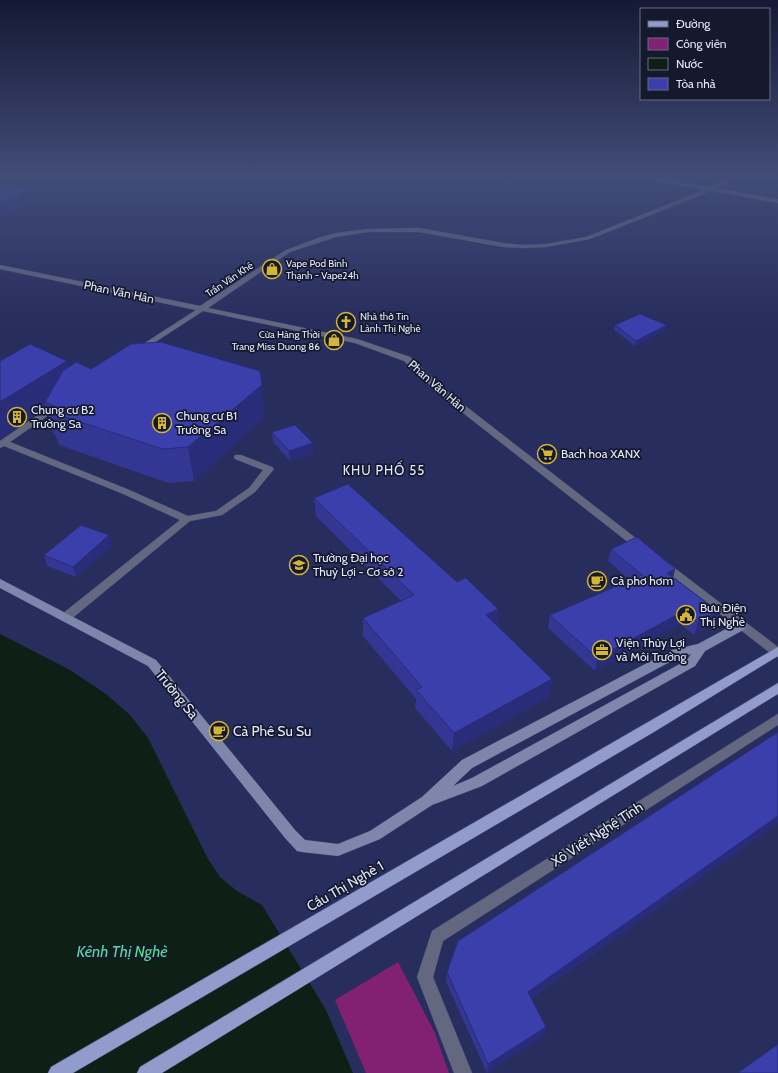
<svg xmlns="http://www.w3.org/2000/svg" width="778" height="1073" font-family="Cabin,sans-serif">
	<rect width="100%" height="100%" fill="#272d5d"/>
	<path fill="#822173" d="M398 962 435 1033 449 1073H366L335 1000Z"/>
	<path fill="#0e2015" d="M0 634 70 670 106 694 130 715 148 738 208 859 220 877 237 891 262 905 326 1010 353 1073H0Z"/>
	<g fill="none" stroke-linecap="round" stroke-linejoin="round">
		<defs>
			<g id="street">
				<path d="M272 174H279L274 177H270L269 176Z"/>
				<path d="M622 174H633L709 187 738 174H744L716 188 778 199V203L711 191 590 239 546 247 524 248 503 247 419 232H368L336 237 290 252 208 308 357 339 410 357 450 394 646 546 647 548 642 551 638 550 444 398 404 361 355 343 203 311 140 352H137V348L196 310 0 269V265L200 306 286 250 318 238 336 233 368 229 419 228 503 243 524 245 546 244 586 237 704 190Z"/>
				<path d="M56 403H59L63 405 10 442 127 489 188 516 216 511 249 488 263 470 235 459 234 457 235 455H241L272 467 274 469 255 492 222 515 190 521 70 620H62L60 617 62 614 180 520 121 493 4 446 0 448V441Z"/>
				<path d="M664 562 668 563 778 647V657L774 656 660 567 659 565 660 563Z"/>
				<path d="M778 714V725L443 941 433 977 472 1073H454L417 977 432 931Z"/>
			</g>
			<path id="secondary" d="M0 579 156 660 295 830 305 840 338 844 370 831 422 797 462 760 672 650 698 644 737 623H745L747 626 745 629 705 651 695 666 482 786 432 805 380 839 338 856 302 852 297 851 285 838 148 666 0 588ZM691 654 687 660 472 778 453 786 472 768 679 657Z"/>
			<g id="primary">
				<path d="M778 647V656L654 732 73 1073H48L51 1067Z"/>
				<path d="M778 683V694L162 1073H137L140 1067Z"/>
			</g>
		</defs>
		<use href="#street" stroke="#414773" stroke-width="1"/>
		<use href="#secondary" stroke="#414773" stroke-width="1"/>
		<use href="#primary" stroke="#414773" stroke-width="1"/>
		<use href="#street" fill="#636880" fill-rule="evenodd"/>
		<use href="#secondary" fill="#7e86ab" fill-rule="evenodd"/>
		<use href="#primary" fill="#929ccc" fill-rule="evenodd"/>
	</g>
	<g fill="#333693">
		<path d="M478 174H529L507 183Z"/>
		<path d="M615 325 666 329 635 346 614 330Z"/>
		<path d="M0 361H67L68 367 91 369 265 417 194 481 168 483 59 445 56 436 54 435 46 408 0 438Z"/>
		<path d="M272 432 314 453 290 461 273 442Z"/>
		<path d="M314 498 457 582 498 609 496 625 552 679 549 697 452 751 415 708 416 699 363 636V618L401 601 316 516Z"/>
		<path d="M112 546 76 577 47 566 44 555Z"/>
		<path d="M611 549 675 569 673 577 718 611 714 624 694 635 680 624 595 671 548 628 550 615 630 580 608 561Z"/>
		<path d="M778 823 531 998 546 1027 544 1036 487 1073 446 982 447 972Z"/>
	</g>
	<g fill="#292c78">
		<path d="M512 174H529L507 183 508 176Z"/>
		<path d="M32 189 35 201 0 217V203Z"/>
		<path d="M667 325 666 329 635 346 636 341Z"/>
		<path d="M67 361 74 390 45 402 46 408 0 438V402Z"/>
		<path d="M262 385 265 417 194 481 188 447Z"/>
		<path d="M313 443 314 453 290 461 289 451Z"/>
		<path d="M109 535 112 546 76 577 73 567Z"/>
		<path d="M675 569 672 582 667 573Z"/>
		<path d="M498 609 496 627 486 615Z"/>
		<path d="M684 611 680 624 595 671 597 658Z"/>
		<path d="M718 611 714 624 694 635 698 622Z"/>
		<path d="M552 679 549 697 452 751 454 733Z"/>
		<path d="M778 816V823L526 1001 528 992Z"/>
		<path d="M546 1027 544 1036 487 1073 488 1064Z"/>
	</g>
	<g fill="#3b3fab" stroke="#292c78">
		<path d="M502 174H512L508 176Z"/>
		<path d="M0 184 32 189 0 203Z"/>
		<path d="M640 314 667 325 636 341 615 325Z"/>
		<path d="M161 342 260 371 262 385 188 447 162 449 50 412 57 407 45 402 63 371 76 362 91 369 131 344Z"/>
		<path d="M30 344 67 361 0 402V361Z"/>
		<path d="M295 425 313 443 289 451 272 432Z"/>
		<path d="M348 484 457 582 466 578 498 609 486 615 552 679 454 733 416 690 422 687 363 618 414 595 314 498Z"/>
		<path d="M81 525 109 535 73 567 44 555Z"/>
		<path d="M637 537 675 569 667 573 718 611 698 622 684 611 597 658 550 615 642 575 611 549Z"/>
		<path d="M778 732V816L528 992 546 1027 488 1064 447 972 458 941Z"/>
		<path d="M778 1044V1073H739V1072Z"/>
	</g>
	<linearGradient id="sky" x2="0" y2="1"><stop stop-color="#151933"/><stop offset="0.54" stop-color="#414c78"/><stop offset="1" stop-color="#414c78" stop-opacity="0"/></linearGradient>
	<rect width="778" height="324" fill="url(#sky)"/>
	<defs>
		<symbol id="shop-ring" viewBox="-11 -11 22 22"><circle r="9.5" fill="#15192e" stroke="#d4b635" stroke-width="1.5"/><path d="M-5-2.5h2.3a2.7 3.5 0 0 1 5.4 0H5L5.5 6h-11ZM-1.5-2.5h3a1.5 2.3 0 0 0-3 0Z" fill="#d4b635"/></symbol>
		<symbol id="church-ring" viewBox="-11 -11 22 22"><circle r="9.5" fill="#15192e" stroke="#d4b635" stroke-width="1.5"/><path d="M-1.2-6h2.4v3.5h3.3v2.4h-3.3V6h-2.4V-.1h-3.3v-2.4h3.3Z" fill="#d4b635"/></symbol>
		<symbol id="building-ring" viewBox="-11 -11 22 22"><circle r="9.5" fill="#15192e" stroke="#d4b635" stroke-width="1.5"/><path d="M-4-6H4V6H1V3H-1V6H-4ZM-2.5-4.3h1.7v1.8h-1.7ZM.8-4.3h1.7v1.8H.8ZM-2.5-1h1.7V.8h-1.7ZM.8-1h1.7V.8H.8Z" fill="#d4b635"/></symbol>
		<symbol id="supermarket-ring" viewBox="-11 -11 22 22"><circle r="9.5" fill="#15192e" stroke="#d4b635" stroke-width="1.5"/><path d="M-6-5.5h2.5l.6 2H6L4.5 2H-2.5L-4.4-4H-6ZM-1.5 3.2a1.3 1.3 0 1 0 .1 0ZM3 3.2a1.3 1.3 0 1 0 .1 0Z" fill="#d4b635"/></symbol>
		<symbol id="university-ring" viewBox="-11 -11 22 22"><circle r="9.5" fill="#15192e" stroke="#d4b635" stroke-width="1.5"/><path d="M0-5L7-2L0 1L-7-2ZM-4 1L0 2.5L4 1V4Q0 6-4 4Z" fill="#d4b635"/></symbol>
		<symbol id="cafe-ring" viewBox="-11 -11 22 22"><circle r="9.5" fill="#15192e" stroke="#d4b635" stroke-width="1.5"/><path d="M-5.5-4.5H6V0H3Q3 3.5 0 3.5H-2.5Q-5.5 3.5-5.5 0ZM3-3.2v2h1.7v-2ZM-6 4.5H4V6H-6Z" fill="#d4b635"/></symbol>
		<symbol id="civic-ring" viewBox="-11 -11 22 22"><circle r="9.5" fill="#15192e" stroke="#d4b635" stroke-width="1.5"/><path d="M-.6-6.5H3V-4.5H.6V-3L4-1V1h2V6H-6V1h2V-1L-.6-3ZM-1.2 2.5V6h2.4V2.5Z" fill="#d4b635"/></symbol>
		<symbol id="office-ring" viewBox="-11 -11 22 22"><circle r="9.5" fill="#15192e" stroke="#d4b635" stroke-width="1.5"/><path d="M-6-3h4V-5.5h4V-3h4V5H-6ZM-1-4.5V-3h2v-1.5ZM-6 0V1H6V0Z" fill="#d4b635"/></symbol>
	</defs>
	<g fill-rule="evenodd">
		<use href="#shop-ring" x="261" y="258" width="22" height="22"/>
		<use href="#church-ring" x="335" y="311" width="22" height="22"/>
		<use href="#shop-ring" x="323" y="329" width="22" height="22"/>
		<use href="#building-ring" x="6" y="406" width="22" height="22"/>
		<use href="#building-ring" x="151" y="412" width="22" height="22"/>
		<use href="#supermarket-ring" x="536" y="443" width="22" height="22"/>
		<use href="#university-ring" x="288" y="554" width="22" height="22"/>
		<use href="#cafe-ring" x="586" y="570" width="22" height="22"/>
		<use href="#civic-ring" x="675" y="604" width="22" height="22"/>
		<use href="#office-ring" x="591" y="639" width="22" height="22"/>
		<use href="#cafe-ring" x="208" y="720" width="22" height="22"/>
	</g>
	<g text-anchor="middle" stroke-width="3.5" stroke-linejoin="round" paint-order="stroke">
		<g font-size="10" fill="#e4e8fa" stroke="#15192e" text-anchor="start">
			<text x="286" y="267">Vape Pod Bình<tspan x="286" dy="12">Thạnh - Vape24h</tspan></text>
			<text x="360" y="320">Nhà thờ Tin<tspan x="360" dy="12">Lành Thị Nghè</tspan></text>
			<text x="320" y="338" text-anchor="end">Cửa Hàng Thời<tspan x="320" dy="12">Trang Miss Duong 86</tspan></text>
		</g>
		<g font-size="10" fill="#e4e8fa" stroke="#15192e">
			<text transform="translate(229 279) rotate(-34)" y="4">Trần Văn Khê</text>
		</g>
		<g font-size="12" fill="#e4e8fa" stroke="#15192e">
			<text transform="translate(119 292) rotate(12)" y="4">Phan Văn Hân</text>
			<text transform="translate(437 386) rotate(41)" y="4">Phan Văn Hân</text>
		</g>
		<g font-size="12" fill="#e4e8fa" stroke="#15192e" text-anchor="start">
			<text x="31" y="414">Chung cư B2<tspan x="31" dy="14">Trường Sa</tspan></text>
			<text x="176" y="420">Chung cư B1<tspan x="176" dy="14">Trường Sa</tspan></text>
			<text x="561" y="458">Bach hoa XANX</text>
			<text x="313" y="562">Trường Đại học<tspan x="313" dy="14">Thuỷ Lợi - Cơ sở 2</tspan></text>
			<text x="611" y="585">Cà phơ hơm</text>
			<text x="700" y="612">Bưu Điện<tspan x="700" dy="14">Thị Nghè</tspan></text>
			<text x="616" y="647">Viện Thủy Lợi<tspan x="616" dy="14">và Môi Trường</tspan></text>
		</g>
		<g font-size="13" letter-spacing="1" fill="#e4e8fa" stroke="#15192e">
			<text x="384" y="475">KHU PHỐ 55</text>
		</g>
		<g font-size="14" fill="#e4e8fa" stroke="#15192e">
			<text transform="translate(177 694) rotate(51)" y="5">Trường Sa</text>
			<text transform="translate(597 834) rotate(-33)" y="5">Xô Viết Nghệ Tĩnh</text>
			<text transform="translate(345 886) rotate(-30)" y="5">Cầu Thị Nghè 1</text>
		</g>
		<g font-size="14" fill="#e4e8fa" stroke="#15192e" text-anchor="start">
			<text x="233" y="736">Cà Phê Su Su</text>
		</g>
		<g font-size="16" font-style="italic" fill="#57dd91" stroke="#15192e">
			<text x="122" y="957">Kênh Thị Nghè</text>
		</g>
	</g>
	<rect x="640" y="8" width="130" height="92" fill="#15192e" stroke="#686c80"/>
	<rect x="648" y="21" width="20" height="6" fill="#929ccc" stroke="#686c80"/>
	<text x="676" y="28" font-size="12" fill="#e4e8fa">Đường</text>
	<rect x="648" y="38" width="20" height="12" fill="#822173" stroke="#686c80"/>
	<text x="676" y="48" font-size="12" fill="#e4e8fa">Công viên</text>
	<rect x="648" y="58" width="20" height="12" fill="#0e2015" stroke="#686c80"/>
	<text x="676" y="68" font-size="12" fill="#e4e8fa">Nước</text>
	<rect x="648" y="78" width="20" height="12" fill="#3b3fab" stroke="#686c80"/>
	<text x="676" y="88" font-size="12" fill="#e4e8fa">Tòa nhà</text>
</svg>
